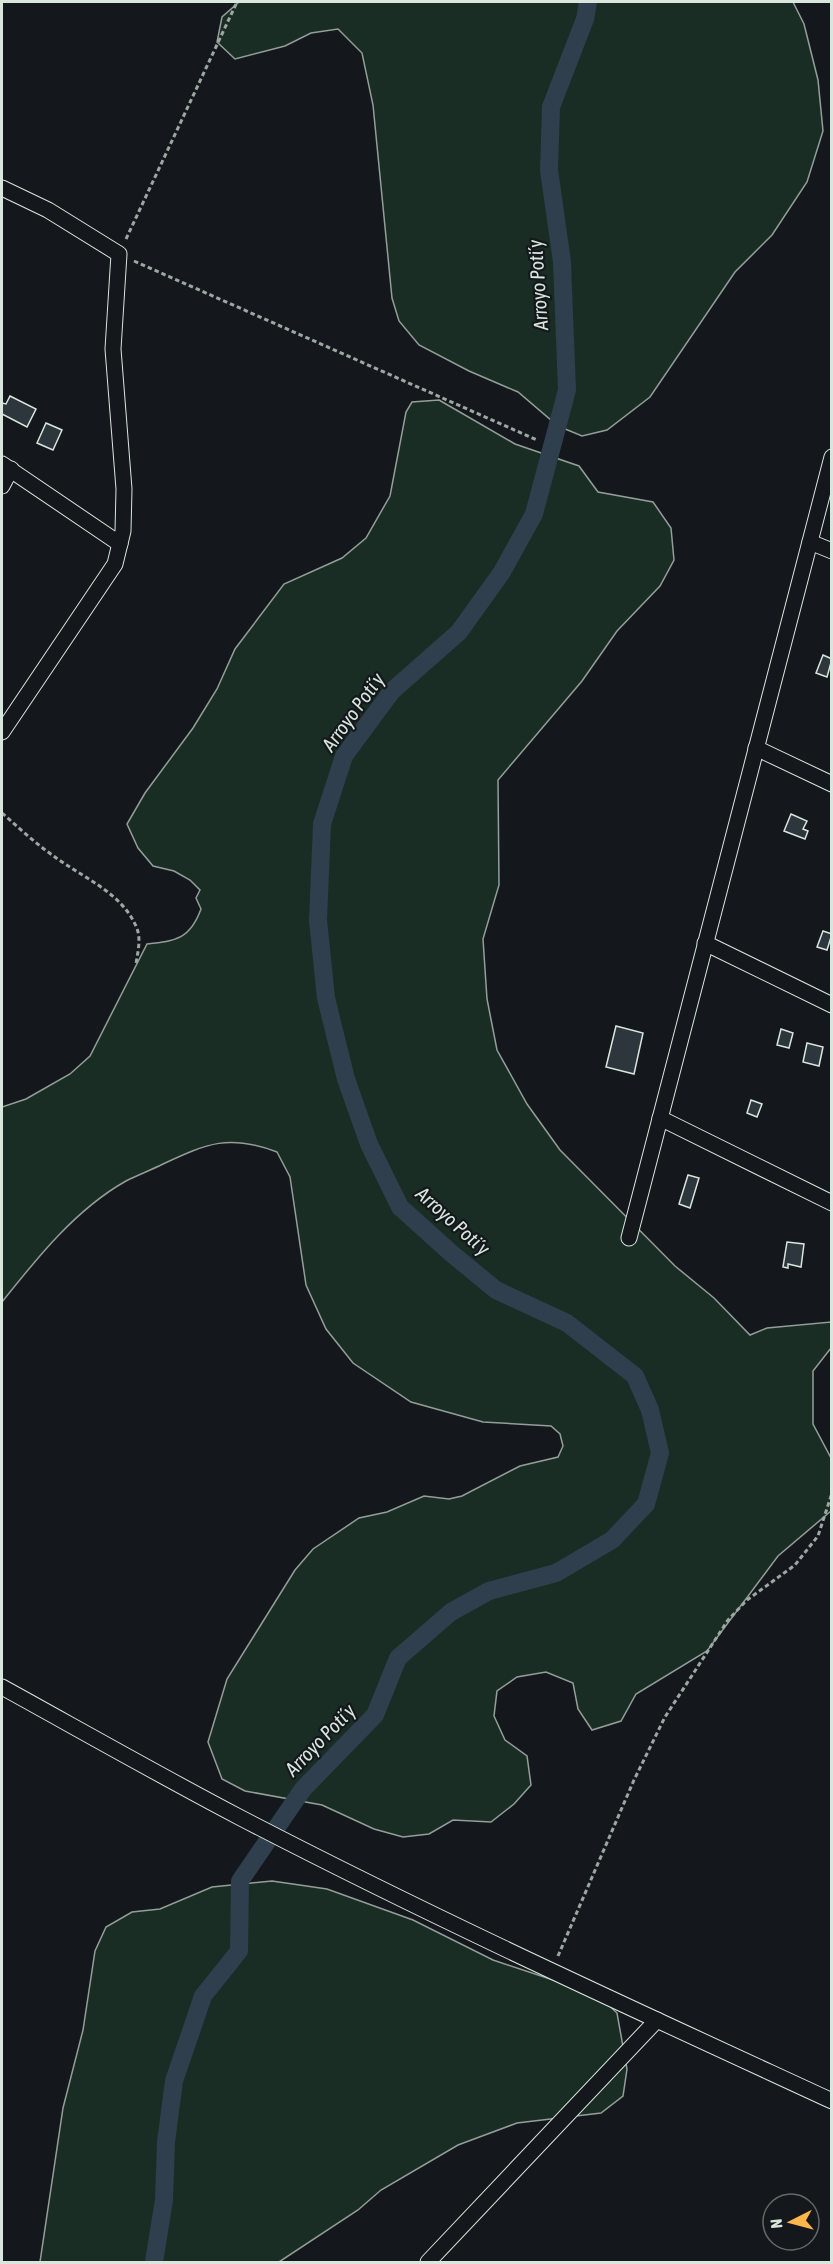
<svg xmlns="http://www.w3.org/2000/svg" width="833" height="2264" font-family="'Asap Condensed',sans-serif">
	<rect width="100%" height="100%" fill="#14181c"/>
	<g fill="#1a2d24" stroke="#939e99" stroke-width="1.5">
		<path d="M239 2H793L804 24 818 80 823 131 807 182 772 235 735 272 650 397 607 430 582 436 558 426 518 392 469 371 419 345 399 321 392 298 373 105 362 53 338 29 311 33 285 46 235 59 217 42 222 17Z"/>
		<path d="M439 400 515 444 579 466 598 492 653 502 671 528 674 560 660 586 617 631 582 681 498 780 499 885 483 939 487 999 497 1050 527 1104 560 1150 675 1266 714 1298 750 1335 767 1328 831 1322V1348L813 1371V1424L831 1458V1511L778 1556 707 1651 636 1694 621 1721 592 1730 578 1709 573 1683 546 1672 517 1677 497 1691 494 1716 505 1740 527 1756 531 1785 514 1804 491 1822 453 1820 429 1834 403 1837 374 1829 322 1805 245 1791 222 1779 208 1742 227 1679 295 1570 313 1549 359 1518 387 1512 424 1496 449 1499 462 1496 520 1466 558 1457 563 1446 560 1434 551 1426 483 1422 411 1402 353 1363 326 1329 306 1285 290 1177 277 1152C229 1134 208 1143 163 1164 151 1170 138 1175 126 1181 76 1209 37 1258 2 1302V1107L26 1099 70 1074 90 1056 147 944C176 941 190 939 201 909L196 898 200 890 190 880 174 871 153 866 138 848 127 824 145 793 193 728 217 689 235 649 284 584 342 558 366 538 390 496 406 412 412 402Z"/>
		<path d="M272 1881 327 1889 413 1920 493 1960 598 1995 617 2013 627 2069 623 2096 601 2113 517 2123 458 2145 381 2190 358 2210 279 2262H40L63 2108 83 2030 95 1951 106 1927 132 1912 160 1909 212 1887Z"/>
	</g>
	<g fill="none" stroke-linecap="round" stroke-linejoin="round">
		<path stroke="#2f3f4d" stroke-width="18" d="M154 2262 164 2200 166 2142 174 2081 203 1996 239 1951 240 1881 303 1789 375 1715 398 1658 451 1612 489 1591 556 1573 612 1540 646 1504 660 1453 650 1410 635 1376 567 1323 496 1290 451 1253 400 1207 369 1144 346 1079 326 998 318 920 322 824 344 756 392 691 459 632 502 572 534 514 567 390 562 262 549 170 551 107 585 19 588 2"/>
	</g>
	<g fill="#2c363c" stroke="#d8e6dc" stroke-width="1.5">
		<path d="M10 396 36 409 27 427 2 414V403L6 404Z"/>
		<path d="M46 423 62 430 53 450 37 443Z"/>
		<path d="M823 655 832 659 827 677 816 673Z"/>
		<path d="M791 814 807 821 803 829 808 831 805 839 784 831Z"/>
		<path d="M823 931 832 934 827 950 817 947Z"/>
		<path d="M616 1026 643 1033 634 1074 606 1067Z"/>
		<path d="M781 1029 793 1033 789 1048 777 1045Z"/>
		<path d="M807 1043 823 1047 819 1066 803 1062Z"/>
		<path d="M751 1100 762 1104 757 1117 747 1113Z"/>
		<path d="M688 1175 699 1178 690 1208 679 1204Z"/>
		<path d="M787 1242 804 1244 801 1267 788 1264V1268L783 1267Z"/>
	</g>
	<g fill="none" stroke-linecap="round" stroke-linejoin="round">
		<defs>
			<g id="minor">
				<path d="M2 188 48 210 119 254 113 349 124 489 123 531 115 564 2 732"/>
				<path d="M2 464 120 544"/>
				<path d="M2 486 11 469"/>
				<path d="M810 542 832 551"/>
				<path d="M756 748 832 784"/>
				<path d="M705 943 832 1005"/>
				<path d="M660 1118 832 1203"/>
				<path d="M629 1238 832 457"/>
				<path d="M2 1687C80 1730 159 1775 239 1817 433 1918 633 2009 832 2101"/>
				<path d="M428 2262 657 2020"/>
			</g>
		</defs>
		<use href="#minor" stroke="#d8e6dc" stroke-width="17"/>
		<g stroke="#9da8a2" stroke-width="3" stroke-dasharray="4.5 3" stroke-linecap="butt">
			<path d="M126 239 237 2"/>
			<path d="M134 261 537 440"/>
			<path d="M2 813C19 828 36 844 55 857 82 877 120 892 135 924 142 937 138 950 136 964"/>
			<path d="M832 1349V1379"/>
			<path d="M558 1956 634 1780 665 1717 728 1620 747 1600 795 1565 818 1536 832 1493"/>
		</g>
		<use href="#minor" stroke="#14181c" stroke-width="15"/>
	</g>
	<g text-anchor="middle" stroke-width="4.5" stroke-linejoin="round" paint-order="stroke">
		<g font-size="20" font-style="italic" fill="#d8e6dc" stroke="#14181c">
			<text transform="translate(538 285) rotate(-94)" y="7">Arroyo Poti´y</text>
			<text transform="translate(353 712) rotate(-54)" y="7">Arroyo Poti´y</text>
			<text transform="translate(453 1221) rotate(42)" y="7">Arroyo Poti´y</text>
			<text transform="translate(320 1740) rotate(-46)" y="7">Arroyo Poti´y</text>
		</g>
	</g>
	<rect width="833" height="2264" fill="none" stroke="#d8e6dc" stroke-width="6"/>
	<g transform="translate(791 2222) rotate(264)"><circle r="28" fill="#14181c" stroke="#626a69" stroke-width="1.5"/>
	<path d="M0-4.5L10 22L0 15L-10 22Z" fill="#ffb74d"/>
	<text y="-9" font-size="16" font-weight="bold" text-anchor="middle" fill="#d8e6dc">N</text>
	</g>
</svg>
